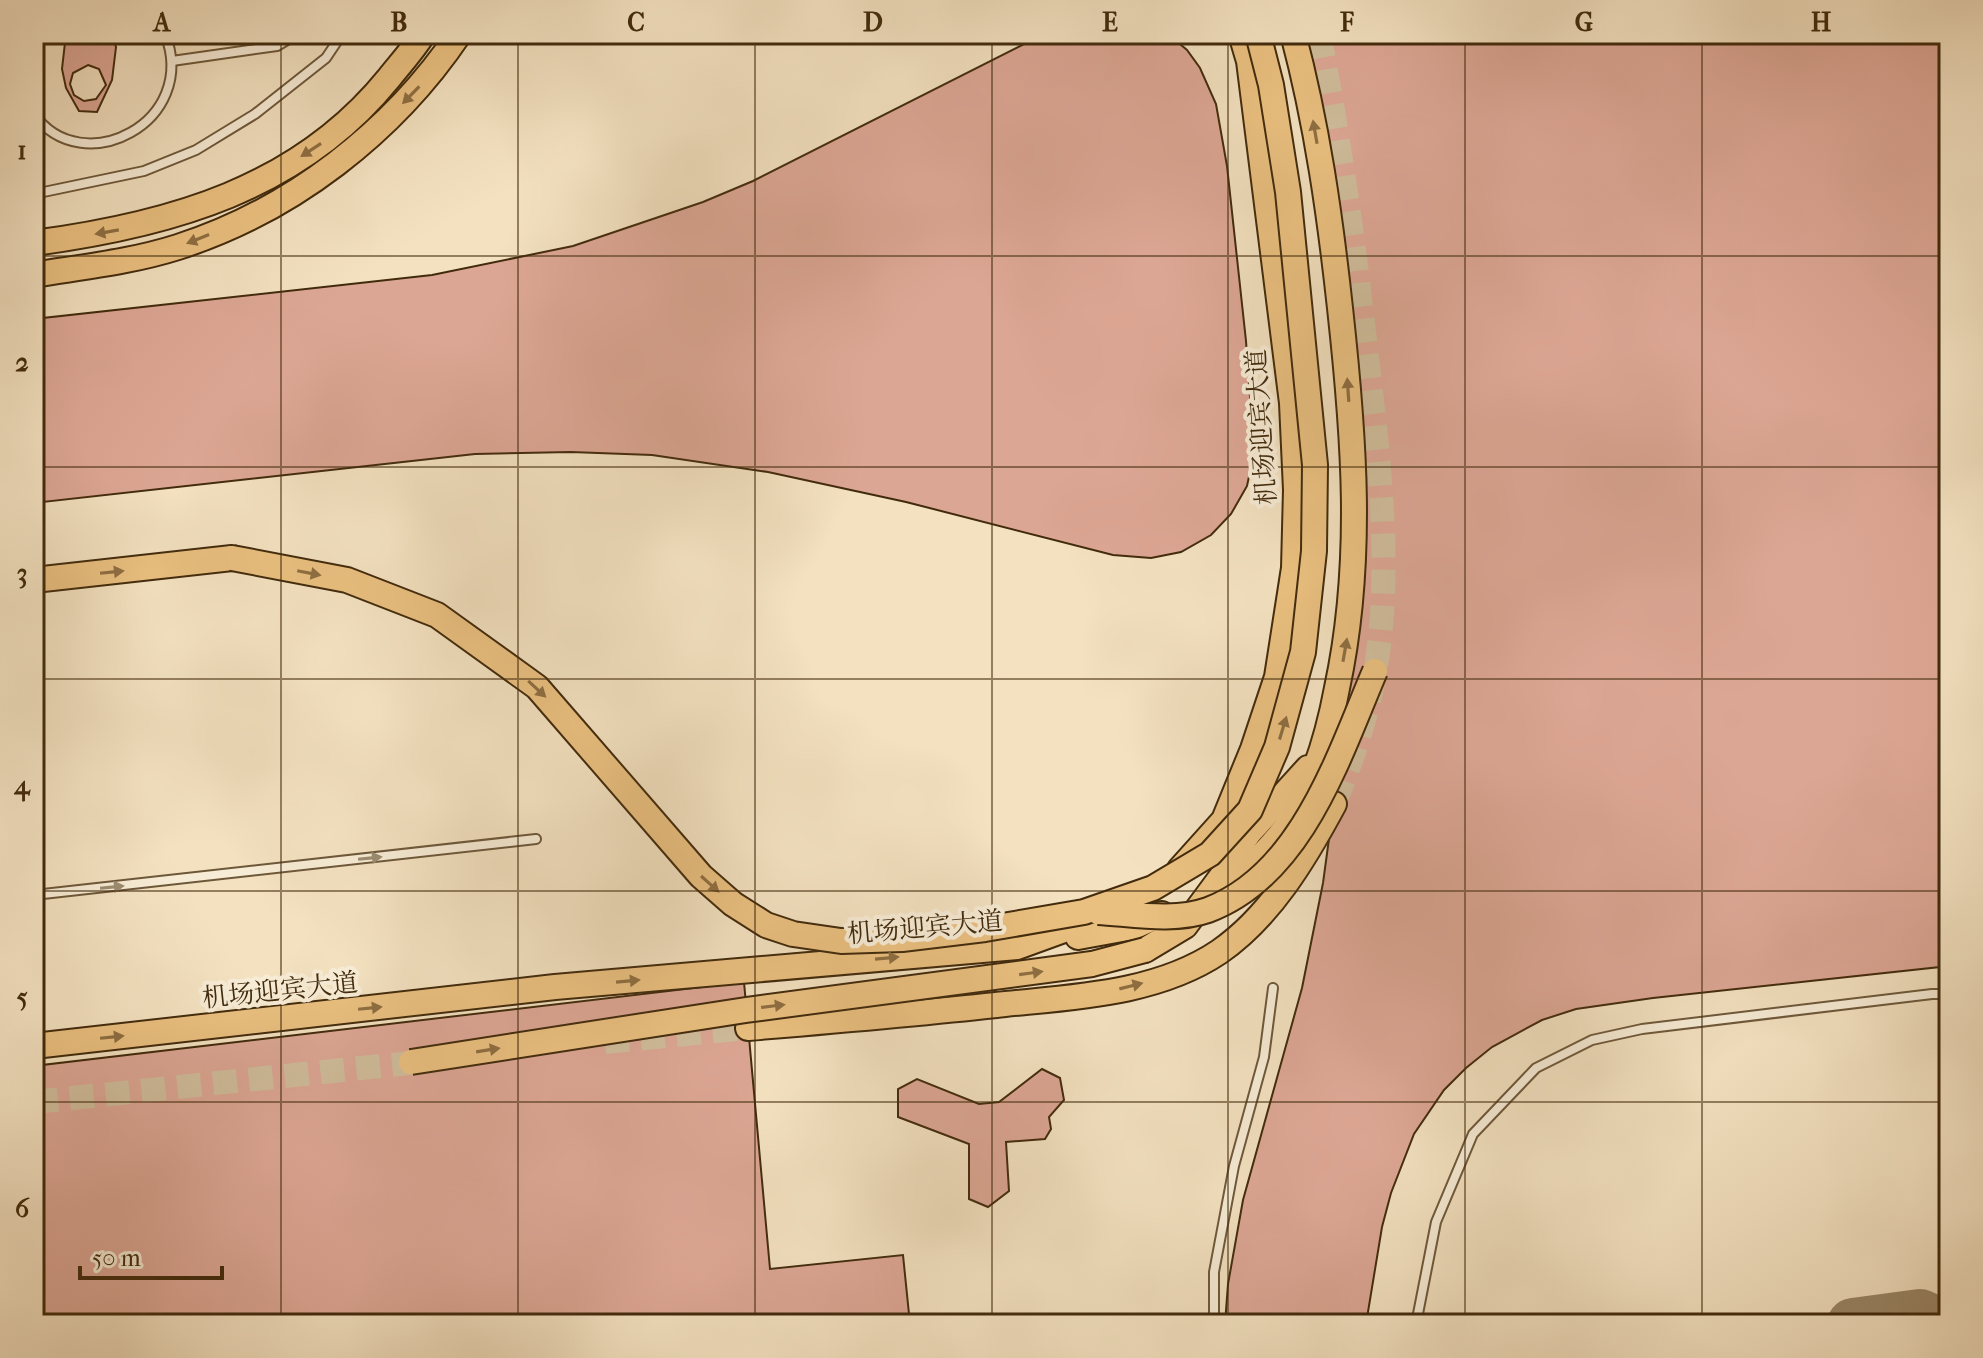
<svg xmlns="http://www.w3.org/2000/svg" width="1983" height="1358" font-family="'IM FELL French Canon','Noto Serif SC',serif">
	<rect width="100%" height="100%" fill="#f3e1c0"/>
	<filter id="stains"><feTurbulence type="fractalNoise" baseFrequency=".0025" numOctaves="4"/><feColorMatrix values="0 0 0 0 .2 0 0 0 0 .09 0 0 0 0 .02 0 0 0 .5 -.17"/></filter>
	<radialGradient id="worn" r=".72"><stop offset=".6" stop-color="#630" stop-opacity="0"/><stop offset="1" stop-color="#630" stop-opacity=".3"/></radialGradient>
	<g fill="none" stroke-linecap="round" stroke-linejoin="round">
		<path stroke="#9a8666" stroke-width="52" d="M1853 1324 1920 1315 1940 1324"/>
	</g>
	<g fill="#dca694" stroke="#422b0d" stroke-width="2" fill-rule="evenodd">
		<path d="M66 34H112L116 47 112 80 97 112 79 111 66 88 62 69ZM88 65 99 69 106 85 96 99 84 101 74 95 70 84 73 73Z"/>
		<path d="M1044 34H1168L1187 50 1200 68 1216 104 1227 166 1246 341 1254 453 1247 486 1231 514 1211 535 1181 552 1151 558 1113 555 906 502 768 472 652 455 571 452 475 454 34 503V319L432 275 573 246 703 202 753 181Z"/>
		<path d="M1293 34H1949V966L1653 998 1576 1009 1542 1020 1492 1047 1466 1068 1444 1090 1414 1134 1391 1193 1382 1227 1366 1324H1225L1228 1284 1243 1200 1302 988 1323 883 1339 765 1347 624 1339 380Z"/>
		<path d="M744 982 770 1269 903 1255 910 1324H34V1066Z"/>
		<path d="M1042 1069 1060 1078 1064 1100 1049 1117 1051 1129 1045 1139 1006 1142 1009 1191 988 1207 969 1199V1144L898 1117V1089L917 1079 979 1104 999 1102Z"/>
	</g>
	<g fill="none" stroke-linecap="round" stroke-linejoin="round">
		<g stroke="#d0bd9c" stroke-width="24" stroke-dasharray="24 12" stroke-linecap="butt">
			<path d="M1319 34C1340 141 1355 249 1367 358 1379 457 1393 572 1375 672 1367 718 1352 761 1334 804"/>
			<path d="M605 1042 748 1028"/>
			<path d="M34 1102 429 1061"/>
		</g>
		<defs>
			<g id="lane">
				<path d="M172 61 277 46 297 34"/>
				<path d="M34 114C82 182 200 122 165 34"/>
				<path d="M34 194 144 171 196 150 255 114 326 58 342 34"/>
				<path d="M34 895 536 839"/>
				<path d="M1214 1324V1272L1234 1166 1264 1057 1273 988"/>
				<path d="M1416 1324 1436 1222 1473 1134 1536 1068 1592 1040 1642 1029 1932 994H1949"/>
			</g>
			<g id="primary">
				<path d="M34 243C170 225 299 189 389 78 401 63 413 50 423 34"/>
				<path d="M34 275C82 267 131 262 178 247 291 211 393 132 459 34"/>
				<path d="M34 580 232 558"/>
				<path d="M1248 834 1308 768"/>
				<path d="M1180 869 1224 820 1253 749 1277 677 1294 568 1296 490 1292 403 1249 61 1241 34"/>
				<path d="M1217 898C1239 880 1281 838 1295 814 1316 775 1329 731 1337 688 1364 562 1354 435 1340 308 1330 216 1317 124 1293 34"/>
				<path d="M1078 937 1133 927 1162 914"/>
				<path d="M1145 950 1185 926 1222 876 1248 834 1250 799"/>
				<path d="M748 1028C831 1021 914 1014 996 1005 1070 997 1155 995 1219 952 1270 917 1305 858 1334 804"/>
				<path d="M34 1046 555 987 1017 947 1105 915"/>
			</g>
		</defs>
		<use href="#lane" stroke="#6e583a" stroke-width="12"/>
		<use href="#primary" stroke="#422b0d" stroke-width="28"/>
		<use href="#lane" stroke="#f7ecd6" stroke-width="8"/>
		<use href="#primary" stroke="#eac080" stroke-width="24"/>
		<defs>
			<g id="primary-bridge">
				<path d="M232 558 347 580 437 615 537 687 701 876 733 904 766 925 793 934 841 941 902 939 985 929 1084 912 1153 888 1210 854 1250 810 1277 747 1303 652 1314 551 1315 465 1288 192 1271 85 1258 34"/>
				<path d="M1098 912C1133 914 1174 922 1208 910 1302 875 1339 755 1375 671"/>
				<path d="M411 1062 746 1010 1092 964 1145 950"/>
			</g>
		</defs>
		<use href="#primary-bridge" stroke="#422b0d" stroke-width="28" stroke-linecap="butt"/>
		<use href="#primary-bridge" stroke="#eac080" stroke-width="24"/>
	</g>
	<defs><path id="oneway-solid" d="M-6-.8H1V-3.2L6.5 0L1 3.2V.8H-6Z" transform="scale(2)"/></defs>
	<g fill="#8e6e41">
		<use href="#oneway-solid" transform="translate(411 95) rotate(134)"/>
		<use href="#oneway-solid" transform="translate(1315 132) rotate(-100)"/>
		<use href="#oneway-solid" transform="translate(311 150) rotate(147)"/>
		<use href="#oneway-solid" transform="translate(107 232) rotate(170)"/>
		<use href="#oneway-solid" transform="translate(198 239) rotate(158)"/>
		<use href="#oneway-solid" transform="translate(1348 390) rotate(-94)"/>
		<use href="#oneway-solid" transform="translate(112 572) rotate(-6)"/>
		<use href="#oneway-solid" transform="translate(309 573) rotate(11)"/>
		<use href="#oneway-solid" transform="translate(1345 650) rotate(-80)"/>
		<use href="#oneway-solid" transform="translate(537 689) rotate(43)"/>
		<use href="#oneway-solid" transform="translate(1283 728) rotate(-73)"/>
		<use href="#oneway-solid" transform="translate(710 884) rotate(42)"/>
		<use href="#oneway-solid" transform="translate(887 958) rotate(-5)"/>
		<use href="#oneway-solid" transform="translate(1031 973) rotate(-8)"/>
		<use href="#oneway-solid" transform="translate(628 981) rotate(-5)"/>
		<use href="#oneway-solid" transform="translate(1131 986) rotate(-14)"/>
		<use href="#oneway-solid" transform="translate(773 1006) rotate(-7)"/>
		<use href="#oneway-solid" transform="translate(370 1008) rotate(-6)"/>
		<use href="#oneway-solid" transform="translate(112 1037) rotate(-6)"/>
		<use href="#oneway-solid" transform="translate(488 1050) rotate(-9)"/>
	</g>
	<g fill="#9c8c72">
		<use href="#oneway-solid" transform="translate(370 858) rotate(-6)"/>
		<use href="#oneway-solid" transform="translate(112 887) rotate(-6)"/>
	</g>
	<path fill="none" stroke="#422b0d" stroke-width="2" stroke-opacity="0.55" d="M281 34V1324M518 34V1324M755 34V1324M992 34V1324M1228 34V1324M1465 34V1324M1702 34V1324M34 256H1949M34 467H1949M34 679H1949M34 891H1949M34 1102H1949"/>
	<g text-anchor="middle" stroke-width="8" stroke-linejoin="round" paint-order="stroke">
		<g font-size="26" fill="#422b0d" stroke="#f7ecd6">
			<text transform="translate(1261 427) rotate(-94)" y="9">机场迎宾大道</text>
			<text transform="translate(925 927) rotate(-5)" y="9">机场迎宾大道</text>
			<text transform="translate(280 990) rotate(-6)" y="9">机场迎宾大道</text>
		</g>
	</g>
	<rect width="1983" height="1358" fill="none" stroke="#f3e1c0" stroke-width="88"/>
	<path d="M80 1266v12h142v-12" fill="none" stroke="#422b0d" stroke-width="4"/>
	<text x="92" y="1266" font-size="24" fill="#422b0d" stroke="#f7ecd6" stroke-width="6" paint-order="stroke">50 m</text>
	<rect x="44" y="44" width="1895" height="1270" fill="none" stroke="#422b0d" stroke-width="3"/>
	<g font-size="26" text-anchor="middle" font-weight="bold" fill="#422b0d">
		<text x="162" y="31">A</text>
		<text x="399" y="31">B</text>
		<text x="636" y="31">C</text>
		<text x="873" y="31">D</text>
		<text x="1110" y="31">E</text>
		<text x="1347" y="31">F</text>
		<text x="1584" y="31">G</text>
		<text x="1821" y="31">H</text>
		<text x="22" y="159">1</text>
		<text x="22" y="371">2</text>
		<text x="22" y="582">3</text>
		<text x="22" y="794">4</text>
		<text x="22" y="1006">5</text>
		<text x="22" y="1217">6</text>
	</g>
	<rect width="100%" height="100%" filter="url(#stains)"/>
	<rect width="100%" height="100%" fill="url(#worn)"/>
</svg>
